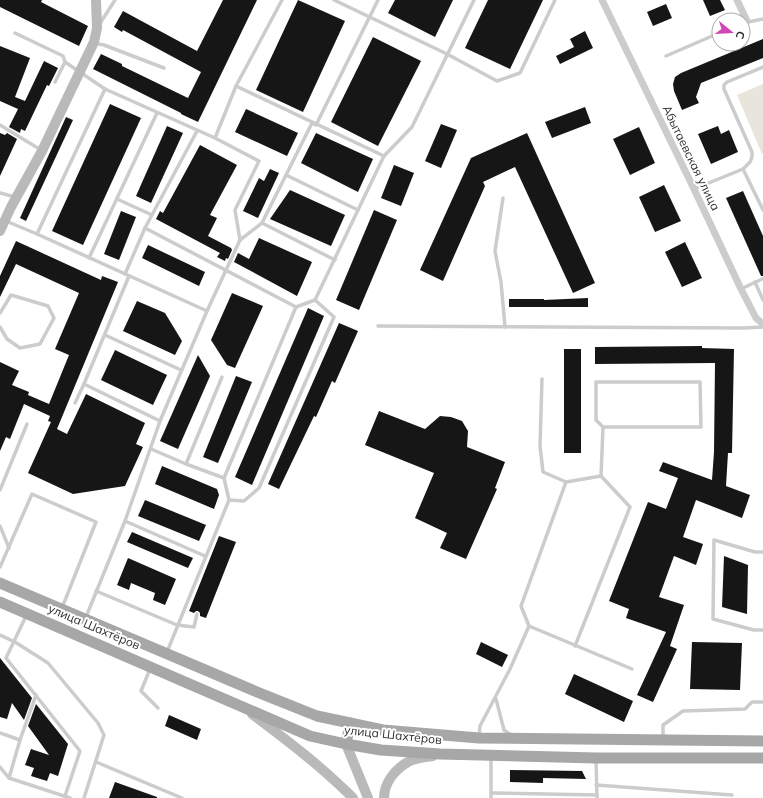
<svg xmlns="http://www.w3.org/2000/svg" width="763" height="798" font-family="Mulish,sans-serif">
	<rect width="100%" height="100%" fill="#fff"/>
	<path fill="#e8e5dc" d="M763 84V153L762 154 737 95Z"/>
	<g fill="#161616">
		<path d="M0 0H42L41 2 88 26 79 46 0 7Z"/>
		<path d="M223 0H257L198 122 181 114V113L93 69 101 54 122 64V66L188 98 201 72 123 30 122 32 114 27 123 11 197 51Z"/>
		<path d="M298 0 345 21 303 112 256 90Z"/>
		<path d="M395 0H453L435 37 388 13Z"/>
		<path d="M488 0H543L510 69 465 48Z"/>
		<path d="M703 0H720L725 10 710 16Z"/>
		<path d="M666 4 672 18 653 26 647 12Z"/>
		<path d="M585 31 593 48 560 64 556 56 574 47 570 39Z"/>
		<path d="M373 37 421 61 378 146 331 122Z"/>
		<path d="M763 39V58L701 83 696 97 699 103 682 110 674 91 673 84 675 77 681 73Z"/>
		<path d="M0 46 30 58 15 97 25 101 44 61 58 68 49 86 47 85 25 131 21 129 20 133 9 127 18 109 0 101Z"/>
		<path d="M110 104 141 118 83 245 52 231Z"/>
		<path d="M585 107 591 123 552 138 545 122Z"/>
		<path d="M246 109 298 133 287 156 235 132Z"/>
		<path d="M66 117 73 120 26 221 20 218Z"/>
		<path d="M441 124 457 130 441 168 425 161Z"/>
		<path d="M167 126 183 133 151 203 136 196Z"/>
		<path d="M718 126 721 134 729 130 738 152 711 164 698 134Z"/>
		<path d="M639 127 655 163 630 175 613 139Z"/>
		<path d="M0 133 5 135 7 133 17 139 0 176Z"/>
		<path d="M316 133 373 159 358 192 301 163Z"/>
		<path d="M527 133 595 283 573 293 515 167 483 182 485 186 443 281 420 270 471 158Z"/>
		<path d="M200 145 237 165 210 215 217 218 208 236 231 248 232 250 228 259 226 258 225 261 217 257 220 253 156 219 160 211 163 213Z"/>
		<path d="M394 165 414 173 401 206 381 198Z"/>
		<path d="M270 169 279 173 258 218 243 211 259 178 264 181Z"/>
		<path d="M664 185 681 221 655 232 639 197Z"/>
		<path d="M290 190 345 215 331 246 270 219Z"/>
		<path d="M743 191 763 236V276H761L726 198Z"/>
		<path d="M374 210 397 220 359 310 336 300Z"/>
		<path d="M121 211 136 217 119 260 104 254Z"/>
		<path d="M259 238 312 262 297 296 234 262 238 253 249 259Z"/>
		<path d="M16 241 101 280 102 276 118 282 57 429 67 434 86 394 145 423 136 444 143 447 125 486 73 494 28 473 51 422 48 421 50 416 24 404 10 439 6 437 0 451V362L19 371 12 385 29 392 28 395 49 404 69 355 55 349 79 293 16 264 0 297V276Z"/>
		<path d="M685 242 702 278 682 287 665 252Z"/>
		<path d="M148 245 205 272 199 286 142 258Z"/>
		<path d="M232 293 263 306 235 368 227 365 211 340Z"/>
		<path d="M588 298V307H509V299H544V300Z"/>
		<path d="M137 301 165 313 182 341 175 355 123 331Z"/>
		<path d="M308 308 324 316 252 485 235 477Z"/>
		<path d="M339 323 358 331 335 383 332 381 316 417 314 416 279 489 268 484Z"/>
		<path d="M702 346V348L734 349 732 453H728L726 486 750 495 742 518 696 500 683 537 703 544 696 565 674 556 659 597 684 605 670 646 677 649 653 702 637 695 666 632 626 618 629 609 609 601 648 502 666 509 678 478 659 471 663 462 712 480 714 452 715 363 595 364V347Z"/>
		<rect x="564" y="349" width="17" height="104"/>
		<path d="M115 350 167 375 153 405 101 380Z"/>
		<path d="M198 355 210 376 178 449 160 441Z"/>
		<path d="M236 376 252 382 218 463 203 457Z"/>
		<path d="M379 411 425 429 440 416 451 417 462 421 468 431 467 447 505 462 495 488 497 489 466 559 440 548 447 533 415 518 434 473 365 445Z"/>
		<path d="M162 466 217 489 219 495 214 509 155 484Z"/>
		<path d="M145 500 206 525 199 541 138 516Z"/>
		<path d="M132 532 193 558 188 568 127 542Z"/>
		<path d="M219 536 236 542 206 618 200 616V613L198 611H196L194 613 189 611Z"/>
		<path d="M724 556 748 565 747 614 722 607Z"/>
		<path d="M128 558 176 579 165 605 153 600 155 593 131 583 129 590 117 585Z"/>
		<path d="M481 642 508 655 502 667 476 654Z"/>
		<path d="M692 642 742 643 740 690 690 689Z"/>
		<path d="M0 658 32 698 24 720 12 703 7 719 0 717Z"/>
		<path d="M574 674 633 701 624 722 565 694Z"/>
		<path d="M36 704 68 744 58 776 50 773 47 781 31 776 34 768 25 765 31 749 49 755 28 726Z"/>
		<path d="M169 715 201 729 197 740 165 726Z"/>
		<path d="M510 770 582 771 586 779 543 778V783L510 782Z"/>
		<path d="M115 782 157 797V798H109Z"/>
	</g>
	<g fill="none" stroke-linecap="round" stroke-linejoin="round">
		<g stroke="#ccc" stroke-width="3.5">
			<path d="M334 0 447 54 497 81 520 73 555 0"/>
			<path d="M743 23 763 19"/>
			<path d="M99 25 115 0"/>
			<path d="M15 33 63 56 65 62 105 89 215 138 259 161 235 210 240 240"/>
			<path d="M94 43 104 45 164 68"/>
			<path d="M666 56 719 33"/>
			<path d="M55 82 65 62"/>
			<path d="M236 86 384 156"/>
			<path d="M105 89 37 234 207 311"/>
			<path d="M0 125 41 150"/>
			<path d="M215 138 236 86 282 0"/>
			<path d="M743 169 763 210"/>
			<path d="M286 175 312 123 316 125 378 0"/>
			<path d="M694 189 743 169 750 162 752 157V152L724 89V85L727 82 763 67"/>
			<path d="M0 193 15 197"/>
			<path d="M503 198 495 251 501 282 505 327"/>
			<path d="M117 199 152 215"/>
			<path d="M358 210 384 156 412 127 474 0"/>
			<path d="M6 221 37 234"/>
			<path d="M262 223 335 260"/>
			<path d="M145 228 296 307 315 300 334 317 259 488 244 501 229 500"/>
			<path d="M89 258 157 113"/>
			<path d="M125 274 145 228 197 131"/>
			<path d="M129 276 84 384 160 421"/>
			<path d="M755 282 763 300"/>
			<path d="M741 289 762 279"/>
			<path d="M0 313 11 295 48 306 54 318 40 344 20 348 7 339 0 327"/>
			<path d="M378 326 743 328 763 327"/>
			<path d="M105 335 181 370"/>
			<path d="M542 379 540 446 543 472 566 482 601 476"/>
			<path d="M75 403 84 384"/>
			<path d="M151 449 186 464 224 478"/>
			<path d="M186 464 222 377"/>
			<path d="M0 490 27 424"/>
			<path d="M125 521 205 556"/>
			<path d="M0 526 9 548"/>
			<path d="M763 552H755L714 540 713 619 754 630H763"/>
			<path d="M0 567 32 494 96 522 62 608"/>
			<path d="M96 591 177 625 194 627 197 614"/>
			<path d="M26 616 6 658 80 751 65 796"/>
			<path d="M86 617 125 521 160 421 207 311 240 240 262 223 286 175 358 210 315 300"/>
			<path d="M529 626 632 669"/>
			<path d="M0 635 15 642 48 663 98 723 104 735 84 798"/>
			<path d="M575 646 630 507 601 476 603 427H701L700 382H596V420L603 427"/>
			<path d="M167 652 229 500 224 478 296 307"/>
			<path d="M150 669 141 691 158 708"/>
			<path d="M496 699 504 730 511 735"/>
			<path d="M0 733 20 740"/>
			<path d="M479 737 480 726 510 669 529 626 521 606 566 482"/>
			<path d="M663 738V725L683 711 745 709 752 702H763"/>
			<path d="M596 759 597 798"/>
			<path d="M96 762 182 798"/>
			<path d="M0 767 9 778 70 798"/>
			<path d="M9 778 20 740 36 695"/>
			<path d="M596 785 732 795"/>
			<path d="M491 793 597 795"/>
			<path d="M491 798V757"/>
		</g>
		<g stroke="#ccc" stroke-width="7">
			<path d="M602 0 694 189 741 289 756 318 763 324"/>
			<path d="M737 0 747 21"/>
		</g>
		<g stroke="#b9b9b9" stroke-width="10">
			<path d="M0 231 11 207 42 151 94 42 97 28 96 0"/>
			<path d="M252 714C288 741 322 767 353 798"/>
			<path d="M346 744 368 798"/>
			<path d="M384 798C384 783 395 769 408 762 415 758 425 757 433 756"/>
		</g>
		<g stroke="#a7a7a7" stroke-width="11">
			<path d="M0 583 257 692 317 716 383 730 479 738 763 741"/>
			<path d="M0 602 310 736 346 744 381 750 440 754 596 758H763"/>
			<path d="M346 744 350 723"/>
		</g>
	</g>
	<g text-anchor="middle" stroke-width="4" stroke-linejoin="round" paint-order="stroke">
		<g font-size="12" fill="#2f2f2f" stroke="#fff">
			<text transform="translate(691 158) rotate(64)" y="4">Абытаевская улица</text>
			<text transform="translate(94 627) rotate(23)" y="4">улица Шахтёров</text>
			<text transform="translate(393 735) rotate(6)" y="4">улица Шахтёров</text>
		</g>
	</g>
	<g transform="translate(731 32) rotate(108)"><circle r="19" fill="#ffffff" stroke="#acacac"/>
	<path d="M0-3L7 15L0 10L-7 15Z" fill="#d345b5"/>
	<text y="-6" font-size="11" font-weight="bold" text-anchor="middle" fill="#2f2f2f">С</text>
	</g>
</svg>
